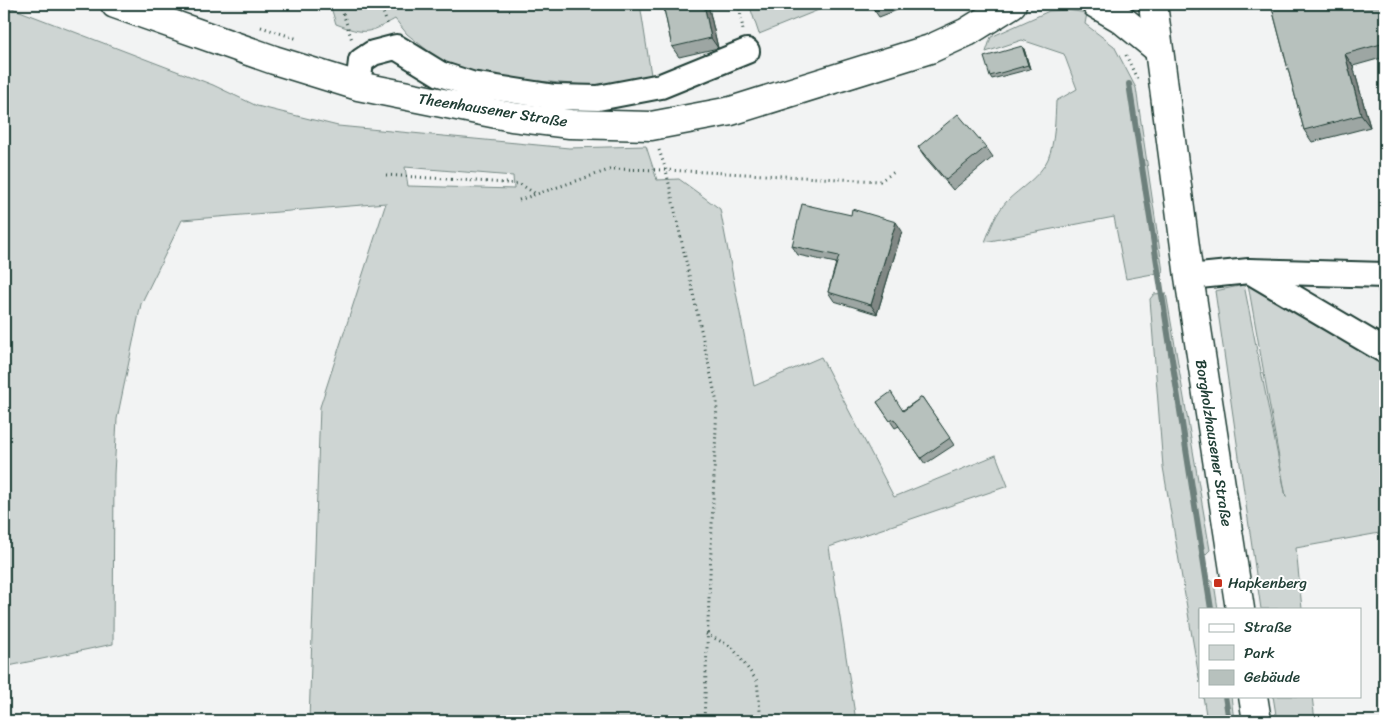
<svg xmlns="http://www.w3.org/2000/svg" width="1389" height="725" font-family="Sriracha,sans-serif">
	<rect width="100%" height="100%" fill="#f2f3f3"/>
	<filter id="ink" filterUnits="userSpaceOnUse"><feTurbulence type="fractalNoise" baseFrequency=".02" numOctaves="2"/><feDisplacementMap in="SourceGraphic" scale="10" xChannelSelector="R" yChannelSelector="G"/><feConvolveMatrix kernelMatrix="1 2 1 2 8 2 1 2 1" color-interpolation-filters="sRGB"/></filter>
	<g filter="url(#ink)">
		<g fill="#ced5d3" stroke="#768984" fill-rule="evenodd">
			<path d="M330 4H640L651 75 595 86 493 77 442 62 407 34 395 19C368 34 365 35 336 24Z"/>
			<path d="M749 4H820L821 9 759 34Z"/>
			<path d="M4 5 213 85 257 106 338 126 569 148 646 146 657 180 679 179 720 209 754 386 821 357 894 497 996 455 1008 486 829 547 856 721H309L320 407 386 203 182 220 141 304 117 419 114 474 113 644 4 667ZM405 167 513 176 514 189 408 186Z"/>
			<path d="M1067 10 1087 13 1085 24 1114 46 1136 88 1163 272 1126 279 1114 217 985 242C991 227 996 213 1007 201 1020 188 1040 177 1048 159 1055 142 1055 120 1056 101L1077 89 1064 54 1022 40 986 52 991 37 1049 11Z"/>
			<path d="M1248 284 1385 365V459L1381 464 1385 481V532L1296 548 1302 609H1261L1215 291 1244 285 1286 497Z"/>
			<path d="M1166 293 1210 550 1204 556 1207 577 1214 583 1218 609H1200V683L1163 467 1150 299 1154 294Z"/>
			<path d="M1203 696H1231L1234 721H1207Z"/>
			<path d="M1273 696H1312L1315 721H1277Z"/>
		</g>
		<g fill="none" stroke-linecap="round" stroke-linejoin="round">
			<g stroke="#6d807b" stroke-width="6">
				<path d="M1129 84 1211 609"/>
				<path d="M1225 696 1229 721"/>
			</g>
			<defs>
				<g id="minor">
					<path d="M358 86 361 61 373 53 396 47 440 74 471 84 555 97 598 98 661 86 747 51"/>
					<path d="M1251 272 1385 351"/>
					<path d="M1189 277 1249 271 1385 275"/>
				</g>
				<g id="major">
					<path d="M115 4 274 60 358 86 512 117 570 124 651 126 731 111 930 49 967 32 1012 4"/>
					<path d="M1096 4 1120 18 1158 49"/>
					<path d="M1153 4 1189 277 1240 609"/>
					<path d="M1253 696 1257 721"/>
				</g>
			</defs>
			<use href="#minor" stroke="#1f3d34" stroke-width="28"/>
			<use href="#major" stroke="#1f3d34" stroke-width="31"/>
			<g stroke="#1f3d34" stroke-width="3" stroke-dasharray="1 4" stroke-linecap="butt">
				<path d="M340 4 352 40"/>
				<path d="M380 4 388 26"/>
				<path d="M739 4 743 30"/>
				<path d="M261 27 298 39"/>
				<path d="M1126 55 1137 79"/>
				<path d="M659 150 666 170 880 181 896 171"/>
				<path d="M386 175 520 184 536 194"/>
				<path d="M519 200 612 169 666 170 717 403 704 721"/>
				<path d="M706 634 732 647 757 681 761 721"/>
			</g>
			<use href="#minor" stroke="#fff" stroke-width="24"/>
			<use href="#major" stroke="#fff" stroke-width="28"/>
		</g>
		<g fill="#9da6a3" stroke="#1f3d34">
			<path d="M663 4H708L718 48 679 57 672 47Z"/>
			<path d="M870 4H913L879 17Z"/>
			<path d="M1271 4H1385V57L1353 66 1370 127 1312 142 1304 130Z"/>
			<path d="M1024 49 1030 69 992 79 990 76Z"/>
			<path d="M918 147H986L993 157 953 190 925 157Z"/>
			<path d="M902 231 877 314 834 301 828 292 836 263 798 255 792 246Z"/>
			<path d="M1385 286V332L1381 326Z"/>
			<path d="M922 397 954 445 925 464 899 426 895 428 877 402 903 410Z"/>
		</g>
		<g fill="#808784" stroke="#1f3d34">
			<path d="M704 4H708L718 48 711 38Z"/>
			<path d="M1022 46 1024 49 1030 69 1028 65Z"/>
			<path d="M1345 54 1353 66 1370 127 1361 115Z"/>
			<path d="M896 222 902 231 877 314 871 305Z"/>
		</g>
		<g fill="#b7c1bd" stroke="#1f3d34">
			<path d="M663 4H704L711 38 672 47Z"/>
			<path d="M1271 4H1385V43L1345 54 1361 115 1304 130Z"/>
			<path d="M1022 46 1028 65 990 76 984 57Z"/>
			<path d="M958 114 986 147 946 180 918 147Z"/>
			<path d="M802 204 851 215 852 209 896 222 871 305 828 292 839 256 792 246Z"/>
			<path d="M1385 286V326H1381L1378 287Z"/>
			<path d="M891 392 903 411 922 397 950 438 921 458 894 419 890 421 877 402Z"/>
			<path d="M1385 455V472L1382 468 1383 457Z"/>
		</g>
	</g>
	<rect fill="#c8321e" stroke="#fff" stroke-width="2" x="1213" y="578" width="10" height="10" rx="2.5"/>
	<g text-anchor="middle" stroke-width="4" stroke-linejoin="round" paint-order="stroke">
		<g font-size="15" fill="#1f3d34" stroke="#fff">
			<text transform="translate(493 110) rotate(9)" y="5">Theenhausener Straße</text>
			<text transform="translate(1214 443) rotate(81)" y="5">Borgholzhausener Straße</text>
		</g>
		<g font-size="15" fill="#1f3d34" stroke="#fff" text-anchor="start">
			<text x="1228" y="588">Hapkenberg</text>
		</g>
	</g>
	<rect width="1389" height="725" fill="none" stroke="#fff" stroke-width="20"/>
	<rect x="10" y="10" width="1369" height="705" fill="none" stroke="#1f3d34" stroke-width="2" filter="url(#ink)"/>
	<rect x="1199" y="608" width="162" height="90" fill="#ffffff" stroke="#a5b1ae"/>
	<rect x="1209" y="624" width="25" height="8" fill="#ffffff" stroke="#a5b1ae"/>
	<text x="1244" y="632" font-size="15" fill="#1f3d34">Straße</text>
	<rect x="1209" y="645" width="25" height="15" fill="#ced5d3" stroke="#a5b1ae"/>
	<text x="1244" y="658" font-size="15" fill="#1f3d34">Park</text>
	<rect x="1209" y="670" width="25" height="15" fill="#b7c1bd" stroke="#a5b1ae"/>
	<text x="1244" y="682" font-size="15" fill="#1f3d34">Gebäude</text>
</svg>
